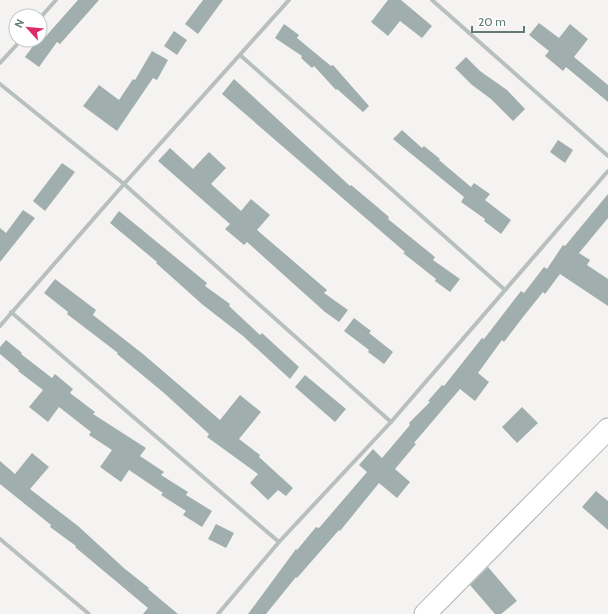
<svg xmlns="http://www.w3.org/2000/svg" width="608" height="614" font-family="Cabin,sans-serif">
	<rect width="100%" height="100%" fill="#f5f3f1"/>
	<g fill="#a0afad">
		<path d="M78 0H99L60 44 57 42 39 67 25 57 36 42 39 44Z"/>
		<path d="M203 0H223L198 34 185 24Z"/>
		<path d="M388 0H401L432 26 422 38 400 21 388 36 371 22Z"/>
		<path d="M539 23 559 38 570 24 588 39 574 57 608 85V102L566 67 563 71 545 56 549 51 529 35Z"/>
		<path d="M284 24 299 35 297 38 331 66 333 65 369 106 363 112 337 89 336 90 314 66 312 68 301 58 302 56 275 38Z"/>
		<path d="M174 31 187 40 177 55 164 46Z"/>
		<path d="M152 51 168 60 157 80 153 78 117 131 83 106 99 85 119 100 133 79 135 80Z"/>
		<path d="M466 57 480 71 507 90 525 109 513 121 491 99 472 85 455 68Z"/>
		<path d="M234 79 350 186 351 185 375 205 389 217 388 219 435 257 433 260 460 279 450 292 435 281 436 279 403 253 405 252 222 94Z"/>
		<path d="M402 130 422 148 424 146 440 159 439 160 471 187 474 183 490 194 485 200 511 220 501 234 484 221 485 219 461 202 464 197 393 139Z"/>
		<path d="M558 140 573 150 565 163 550 152Z"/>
		<path d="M170 148 193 169 209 152 226 168 211 184 241 211 251 199 270 215 257 230 327 290 324 293 348 310 339 322 325 312 247 242 244 245 225 229 230 224 158 161Z"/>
		<path d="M62 163 75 172 45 211 33 201Z"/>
		<path d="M608 194V218L579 253 590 260 587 265 608 279V306L560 274 545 294 543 292 523 317 504 342 502 340 478 373 489 382 475 401 460 389 414 443 416 444 395 469 410 482 397 498 379 483 340 531 339 530 297 578 296 577 266 614H248L296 549 297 550 316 527 319 528 367 472 359 465 373 449 382 458 410 425 409 423 430 402 428 401 442 385 444 386 482 338 484 339 521 291 524 293 544 267 547 269 563 245 565 246Z"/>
		<path d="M23 210 35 218 0 262V228L6 233Z"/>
		<path d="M119 211 207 283 205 286 230 304 229 306 260 335 262 333 299 367 290 379 243 336 203 305 156 263 157 262 110 223Z"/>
		<path d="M55 279 96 310 93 315 143 354 220 420 240 395 261 412 239 439 260 455 259 457 293 488 286 496 278 490 268 500 250 483 258 474 207 437 209 434 164 393 117 354 118 353 67 314 68 312 44 293Z"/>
		<path d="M354 318 371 331 369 333 393 352 384 364 368 352 369 350 344 331Z"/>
		<path d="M6 340 22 353 21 354 52 378 55 374 73 389 70 393 95 412 93 414 146 448 140 456 164 472 161 475 188 492 186 495 212 511 202 527 183 515 186 511 161 495 163 493 129 470 121 482 100 467 112 450 89 435 91 432 59 407 48 422 29 407 43 390 18 371 19 370 0 354V347Z"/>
		<path d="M305 375 346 409 335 422 295 387Z"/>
		<path d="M522 407 538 423 517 443 502 427Z"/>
		<path d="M32 453 49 467 30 489 78 526 125 569 149 588 148 589 178 614H143L148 608 75 547 76 546 50 527 51 525 0 484V461L15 474Z"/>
		<path d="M596 491 608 501V530L582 507Z"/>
		<path d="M216 524 234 533 226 548 208 539Z"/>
		<path d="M488 567 517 601 501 614H495L470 585Z"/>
	</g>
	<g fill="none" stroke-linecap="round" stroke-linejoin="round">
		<defs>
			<path id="secondary" d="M425 614 608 429"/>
		</defs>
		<use href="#secondary" stroke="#a9b5b3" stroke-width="23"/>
		<g stroke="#b7c0be" stroke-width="4">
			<path d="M432 0 608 156"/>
			<path d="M40 18 56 0"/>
			<path d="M240 55 505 290"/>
			<path d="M0 63 21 40"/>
			<path d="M0 84 124 184 391 422"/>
			<path d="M11 312 279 542"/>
			<path d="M0 326 124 184 289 0"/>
			<path d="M0 539 89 614"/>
			<path d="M218 614 279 542 391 422 608 171"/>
		</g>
		<use href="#secondary" stroke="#fff" stroke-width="21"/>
	</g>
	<g transform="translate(28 28) rotate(297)"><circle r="19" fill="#ffffff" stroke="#c0cac9"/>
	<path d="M0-3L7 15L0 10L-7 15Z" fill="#dc2a6b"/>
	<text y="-6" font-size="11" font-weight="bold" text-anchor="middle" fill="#617b78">N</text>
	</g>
	<path d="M472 26v6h52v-6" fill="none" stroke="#617b78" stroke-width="2"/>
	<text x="478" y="26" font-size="12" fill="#617b78" stroke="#ffffff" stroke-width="3" paint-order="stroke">20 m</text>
</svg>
